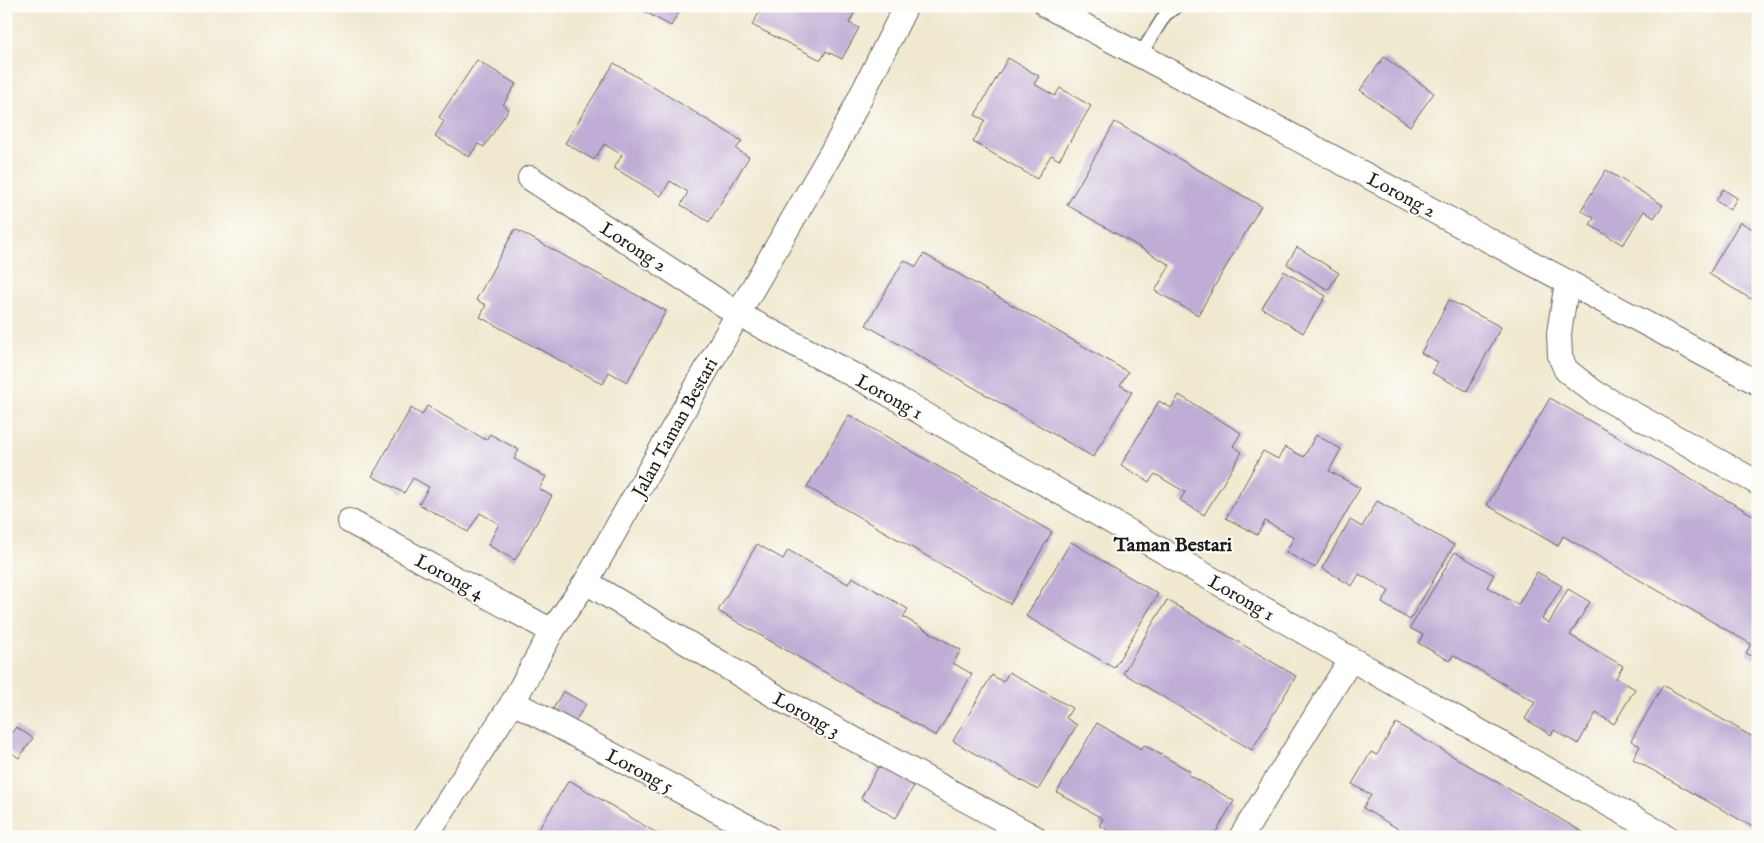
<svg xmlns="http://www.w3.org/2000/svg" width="1764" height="843" font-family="'IM FELL English',serif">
	<rect width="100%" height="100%" fill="#fdfcf7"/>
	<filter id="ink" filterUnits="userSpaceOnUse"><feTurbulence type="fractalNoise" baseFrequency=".02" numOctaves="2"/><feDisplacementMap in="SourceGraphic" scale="10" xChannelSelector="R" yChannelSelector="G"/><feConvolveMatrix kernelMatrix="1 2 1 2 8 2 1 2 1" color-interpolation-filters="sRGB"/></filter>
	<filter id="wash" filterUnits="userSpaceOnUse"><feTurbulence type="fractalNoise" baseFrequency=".0096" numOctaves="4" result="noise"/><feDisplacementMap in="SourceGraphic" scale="20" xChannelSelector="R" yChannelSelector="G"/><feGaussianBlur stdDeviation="1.12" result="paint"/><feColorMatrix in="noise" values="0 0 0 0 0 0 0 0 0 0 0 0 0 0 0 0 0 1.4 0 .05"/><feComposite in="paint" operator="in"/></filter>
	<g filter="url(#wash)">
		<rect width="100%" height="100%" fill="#f0e9d0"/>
		<g id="blocks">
			<g fill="#bfadd6">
				<path d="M641 6H682L671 26 640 9Z"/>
				<path d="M763 6H858L849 23 859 28 842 59 826 51 821 60 752 25Z"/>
				<path d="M1384 57 1434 93 1410 126 1360 90Z"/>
				<path d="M1008 58 1039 76 1034 84 1055 96 1060 88 1091 106 1059 160 1051 155 1037 179 973 142 985 120 975 115Z"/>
				<path d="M477 60 516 84 503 105 509 109 484 147 478 144 469 157 435 136 444 121 439 117Z"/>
				<path d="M614 63 742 141 736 149 749 157 709 222 681 205 688 192 670 181 661 196 614 168 622 155 604 144 594 160 565 143Z"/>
				<path d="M1115 122 1261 206 1198 315 1155 291 1170 265 1067 205Z"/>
				<path d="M1606 170 1663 205 1654 218 1644 211 1623 245 1590 225 1594 218 1581 210Z"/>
				<path d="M1723 189 1737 198 1730 210 1716 201Z"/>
				<path d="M1740 222 1758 232V288L1751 299 1709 274Z"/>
				<path d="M515 229 666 311 627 382 609 372 603 384 480 317 486 305 476 300Z"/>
				<path d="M1297 247 1339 273 1328 290 1287 264Z"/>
				<path d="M924 254 1128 372 1120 385 1132 392 1093 457 866 325 904 260 916 267Z"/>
				<path d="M1284 271 1326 296 1303 333 1262 308Z"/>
				<path d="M1449 300 1501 327 1467 391 1432 373 1438 362 1421 353Z"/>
				<path d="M1179 395 1241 433 1233 446 1242 452 1204 515 1180 500 1185 492 1155 474 1149 482 1121 465 1159 401 1171 408Z"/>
				<path d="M1550 398 1758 518V660L1746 653 1751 644 1563 536 1558 546 1487 505Z"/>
				<path d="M427 406 486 440 490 434 519 450 514 459 546 477 539 489 552 496 515 560 488 545 499 524 480 513 468 532 419 504 429 487 413 478 404 493 372 476 411 408 422 415Z"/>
				<path d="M849 415 1052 532 1010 604 807 487Z"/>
				<path d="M1316 435 1341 449 1329 471 1360 488 1315 568 1286 552 1294 537 1265 521 1257 535 1226 518 1263 451 1278 459 1285 447 1304 457Z"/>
				<path d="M1377 501 1454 545 1410 620 1382 603 1389 591 1359 574 1352 586 1322 568 1350 520 1362 527Z"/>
				<path d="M1071 542 1158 594 1114 668 1026 616Z"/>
				<path d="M757 544 783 559 788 550 848 584 852 577 908 609 903 617 961 650 953 663 972 674 936 736 718 611Z"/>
				<path d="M1455 552 1494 575 1487 587 1518 605 1537 572 1562 586 1542 619 1549 623 1568 589 1590 602 1570 635 1623 666 1616 678 1635 689 1614 724 1596 713 1578 744 1554 730 1551 735 1525 719 1535 702 1453 655 1450 661 1418 643 1423 635 1410 628Z"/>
				<path d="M1167 600 1296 676 1252 750 1123 673Z"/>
				<path d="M1009 672 1072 708 1066 718 1077 725 1038 790 953 741 992 675 1003 682Z"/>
				<path d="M1663 685 1758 740V830L1633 759 1640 746 1631 741Z"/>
				<path d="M563 691 586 704 575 722 553 709Z"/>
				<path d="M1097 723 1141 749 1144 745 1190 771 1188 774 1234 801 1213 837H1120L1099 825 1103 819 1057 792Z"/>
				<path d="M1396 723 1591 837H1412L1363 808 1371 795 1352 784 1371 752 1377 755Z"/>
				<path d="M16 727 33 738 19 758 6 749V740Z"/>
				<path d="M882 760 917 780 896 818 861 798Z"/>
				<path d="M569 780 663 837H534Z"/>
			</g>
		</g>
	</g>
	<g filter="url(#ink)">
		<use href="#blocks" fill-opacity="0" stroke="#66645b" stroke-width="1"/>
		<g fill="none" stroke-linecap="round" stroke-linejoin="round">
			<defs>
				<path id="lane" d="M1140 55 1165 15 1177 6"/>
				<g id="street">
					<path d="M1047 6 1758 383"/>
					<path d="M530 178 738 314 889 394 1351 659 1667 837"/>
					<path d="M1567 282 1559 333 1560 356 1566 370 1594 392 1758 483"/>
					<path d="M349 521 552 631"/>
					<path d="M586 582 782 700 1034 837"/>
					<path d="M513 702 767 837"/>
					<path d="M425 837 513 702 552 631 586 582 738 314 841 136 906 6"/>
					<path d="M1241 837 1351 659"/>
				</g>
			</defs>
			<use href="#lane" stroke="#66645b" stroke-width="15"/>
			<use href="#street" stroke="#66645b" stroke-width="26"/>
			<use href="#lane" stroke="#fff" stroke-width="12"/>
			<use href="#street" stroke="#fff" stroke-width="24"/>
		</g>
	</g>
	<g text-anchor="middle" stroke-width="4" stroke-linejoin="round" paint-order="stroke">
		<g font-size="19" fill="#1c1c1c" stroke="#fdfcf7">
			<text transform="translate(1402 194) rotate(28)" y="7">Lorong 2</text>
			<text transform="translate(634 246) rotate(33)" y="7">Lorong 2</text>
			<text transform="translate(890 396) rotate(29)" y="7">Lorong 1</text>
			<text transform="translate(674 427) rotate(-61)" y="7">Jalan Taman Bestari</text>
			<text transform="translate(450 576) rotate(28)" y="7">Lorong 4</text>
			<text transform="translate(1242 597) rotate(30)" y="7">Lorong 1</text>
			<text transform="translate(807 714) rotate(29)" y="7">Lorong 3</text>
			<text transform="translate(640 770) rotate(28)" y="7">Lorong 5</text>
		</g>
		<g font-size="20" font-weight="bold" fill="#1c1c1c" stroke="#fdfcf7">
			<text x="1173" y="551">Taman Bestari</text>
		</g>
	</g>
	<rect width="1764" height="843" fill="none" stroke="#fdfcf7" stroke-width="25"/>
</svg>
